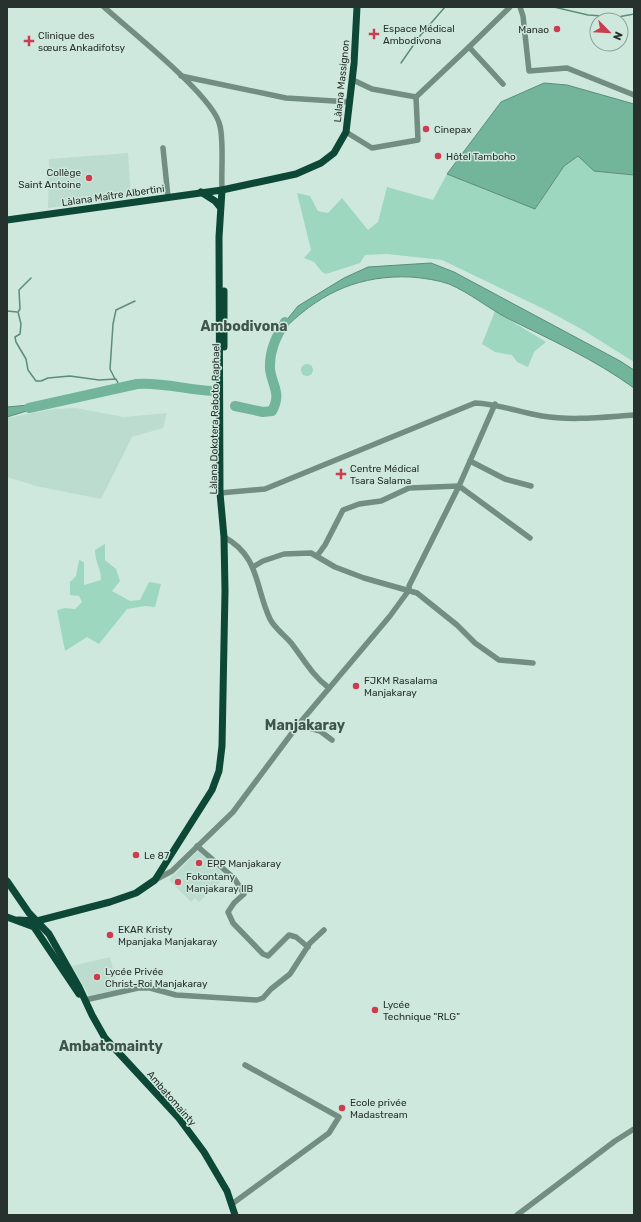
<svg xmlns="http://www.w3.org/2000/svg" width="641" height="1222" font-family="Rubik,sans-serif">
	<rect width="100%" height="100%" fill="#cfe8dd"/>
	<g fill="#bcdccf">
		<path d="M128 153 131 197 48 208 49 159Z"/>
		<path d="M76 408 124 417 167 413 163 428 132 437 101 499 36 486 7 477V418L54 409Z"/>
		<path d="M199 850 226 877 199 902 195 898 191 902 169 880Z"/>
		<path d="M110 957 118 989 89 996 72 966Z"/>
	</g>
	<g fill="#9ed7c0">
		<path d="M578 156 595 171 634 175V362L583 330 550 312 442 260 387 254 365 255 360 263 326 274 322 272 314 262 304 258 311 250 297 193 310 196 318 211 328 213 342 198 368 230 378 222 387 187 433 200 447 174 536 209 562 167Z"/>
		<path d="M495 311 546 342 534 352 528 367 517 362 512 355 495 352 482 344Z"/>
		<circle cx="307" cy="370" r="6"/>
		<path d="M105 544V560L116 569 120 581 112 591 130 601 140 600 149 582 161 584 155 607 145 606 127 609 99 644 87 637 65 651 57 610 65 608 75 609 82 602 79 596 70 595V582L76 576 79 560 84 562V585L101 580C101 567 95 563 95 550Z"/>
	</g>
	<g fill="#72b59b" stroke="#5c8d7a">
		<path d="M544 83 567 85 634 104V175L594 171 578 156 564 166 535 209 447 174 501 102Z"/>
		<path d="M431 263 454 272 620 361 634 370V388C594 359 551 340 507 318 488 308 470 293 449 284 438 280 423 278 411 277 361 275 324 291 288 325L285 322 298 306 344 278 368 267Z"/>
		<path d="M29 405 30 410 7 417V407Z"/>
	</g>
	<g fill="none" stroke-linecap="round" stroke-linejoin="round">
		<g stroke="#5c8d7a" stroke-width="1.5">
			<path d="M554 7 588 15 618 17 634 14"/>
			<path d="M401 63 419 37 445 7"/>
			<path d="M31 278 19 290 20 309 18 312 21 324 20 334 15 337 16 342 26 359 28 370 36 381H41L48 378 70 376 99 380 116 379 120 387"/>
			<path d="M7 311 17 312"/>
			<path d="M115 379 110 369 113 324 116 310 135 301"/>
		</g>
		<g stroke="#72b59b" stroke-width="10">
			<path d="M235 406 263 412 272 411C282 393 272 386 270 369 269 351 276 337 285 322"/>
			<path d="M29 408 137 384C163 382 187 390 213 391"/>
		</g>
		<g stroke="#728d82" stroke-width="5.5">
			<path d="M104 7C128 29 215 97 220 126 224 142 221 172 222 190"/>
			<path d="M520 7 523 16 529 71 567 68 634 95"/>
			<path d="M469 47 510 7"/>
			<path d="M181 76 286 98 350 102"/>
			<path d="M353 80 372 89 416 97 469 47 503 84"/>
			<path d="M346 132 372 148 418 140 416 97"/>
			<path d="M163 148 168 197"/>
			<path d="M470 461 505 479 531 486"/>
			<path d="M220 493 265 489 475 403C499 404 518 412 542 416 572 421 604 417 634 415"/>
			<path d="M224 537C260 556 255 588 270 619 275 629 285 635 292 644 304 660 313 676 329 688"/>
			<path d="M317 556 325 545 343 510 359 504 381 501 409 488 459 486 530 538"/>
			<path d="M253 567 263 561 284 554 311 553 335 567 364 578 417 593 457 625 475 643 499 660 533 663"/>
			<path d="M298 725 320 731 332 740"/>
			<path d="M197 846 234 878 244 894 234 903 228 912 233 923 263 954 268 956 289 935 296 937 308 947"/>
			<path d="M155 880 172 871 233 812 298 725 390 616 409 590V586L459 486 495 404"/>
			<path d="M85 1000 138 988H150L176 995 257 1000 263 998 271 989 290 974 310 943 324 930"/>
			<path d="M232 1204 329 1133 339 1117 245 1065"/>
			<path d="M517 1215 615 1141 634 1129"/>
		</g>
		<g stroke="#0d4836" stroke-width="7">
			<path d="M201 192 215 201 220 207"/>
			<path d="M7 220 222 190 296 174 321 163 334 153 346 132 354 64 357 7"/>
			<path d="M224 291V347"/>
			<path d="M7 881 29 913 49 934 79 987 92 1015 105 1038 178 1117 204 1152 227 1191 235 1215"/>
			<path d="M7 917 34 927 79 994"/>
			<path d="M18 920 37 921 110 902 136 893 155 880 212 790 219 771 222 746 225 591 224 537 220 493 219 237 222 190"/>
		</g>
	</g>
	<g fill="#cc3c4e" stroke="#cfe8dd" stroke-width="1.5">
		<circle cx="557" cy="29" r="4"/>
		<path d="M372 28h4v4h4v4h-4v4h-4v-4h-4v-4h4z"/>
		<path d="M27 35h4v4h4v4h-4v4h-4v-4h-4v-4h4z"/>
		<circle cx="426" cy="129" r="4"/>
		<circle cx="438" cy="156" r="4"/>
		<circle cx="89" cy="178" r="4"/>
		<path d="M339 468h4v4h4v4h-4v4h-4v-4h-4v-4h4z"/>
		<circle cx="356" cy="686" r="4"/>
		<circle cx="136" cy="855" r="4"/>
		<circle cx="199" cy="863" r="4"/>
		<circle cx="178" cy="882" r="4"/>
		<circle cx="110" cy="935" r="4"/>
		<circle cx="97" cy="977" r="4"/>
		<circle cx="375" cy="1010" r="4"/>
		<circle cx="342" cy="1108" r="4"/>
	</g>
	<g text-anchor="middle" stroke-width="3" stroke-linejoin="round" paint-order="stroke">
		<g font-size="10" fill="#27312d" stroke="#cfe8dd" text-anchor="start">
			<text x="383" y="32">Espace Médical<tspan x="383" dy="12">Ambodivona</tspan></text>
			<text x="549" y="33" text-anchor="end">Manao</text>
			<text x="38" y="39">Clinique des<tspan x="38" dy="12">sœurs Ankadifotsy</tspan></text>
			<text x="434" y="133">Cinepax</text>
			<text x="446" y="160">Hôtel Tamboho</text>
			<text x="81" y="176" text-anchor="end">Collège<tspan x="81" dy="12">Saint Antoine</tspan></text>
			<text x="350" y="472">Centre Médical<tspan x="350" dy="12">Tsara Salama</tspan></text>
			<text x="364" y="684">FJKM Rasalama<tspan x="364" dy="12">Manjakaray</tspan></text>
			<text x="144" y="859">Le 87</text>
			<text x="207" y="867">EPP Manjakaray</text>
			<text x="186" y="880">Fokontany<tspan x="186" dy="12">Manjakaray IIB</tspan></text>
			<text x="118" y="933">EKAR Kristy<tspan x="118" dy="12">Mpanjaka Manjakaray</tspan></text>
			<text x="105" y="975">Lycée Privée<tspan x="105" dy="12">Christ-Roi Manjakaray</tspan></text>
			<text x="383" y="1008">Lycée<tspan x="383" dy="12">Technique "RLG"</tspan></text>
			<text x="350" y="1106">Ecole privée<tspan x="350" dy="12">Madastream</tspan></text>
		</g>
		<g font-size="10" fill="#27312d" stroke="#cfe8dd">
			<text transform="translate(341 81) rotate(-84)" y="4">Làlana Massignon</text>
			<text transform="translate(113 195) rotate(-8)" y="4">Làlana Maître Albertini</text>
			<text transform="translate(214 419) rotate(-89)" y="4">Làlana Dokotera Raboto Raphael</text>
			<text transform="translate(172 1098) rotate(49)" y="4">Ambatomainty</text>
		</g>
		<g font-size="14" font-weight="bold" fill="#3f554c" stroke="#cfe8dd">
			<text x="244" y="331">Ambodivona</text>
			<text x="305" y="730">Manjakaray</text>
			<text x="111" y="1051">Ambatomainty</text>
		</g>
	</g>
	<rect width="641" height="1222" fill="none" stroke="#27312d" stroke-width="16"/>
	<g transform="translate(609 32) rotate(114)"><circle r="19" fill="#cfe8dd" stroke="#8c9f97"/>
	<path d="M0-3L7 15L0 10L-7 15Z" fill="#cc3c4e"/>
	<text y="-6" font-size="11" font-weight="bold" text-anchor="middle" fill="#27312d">N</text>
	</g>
</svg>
